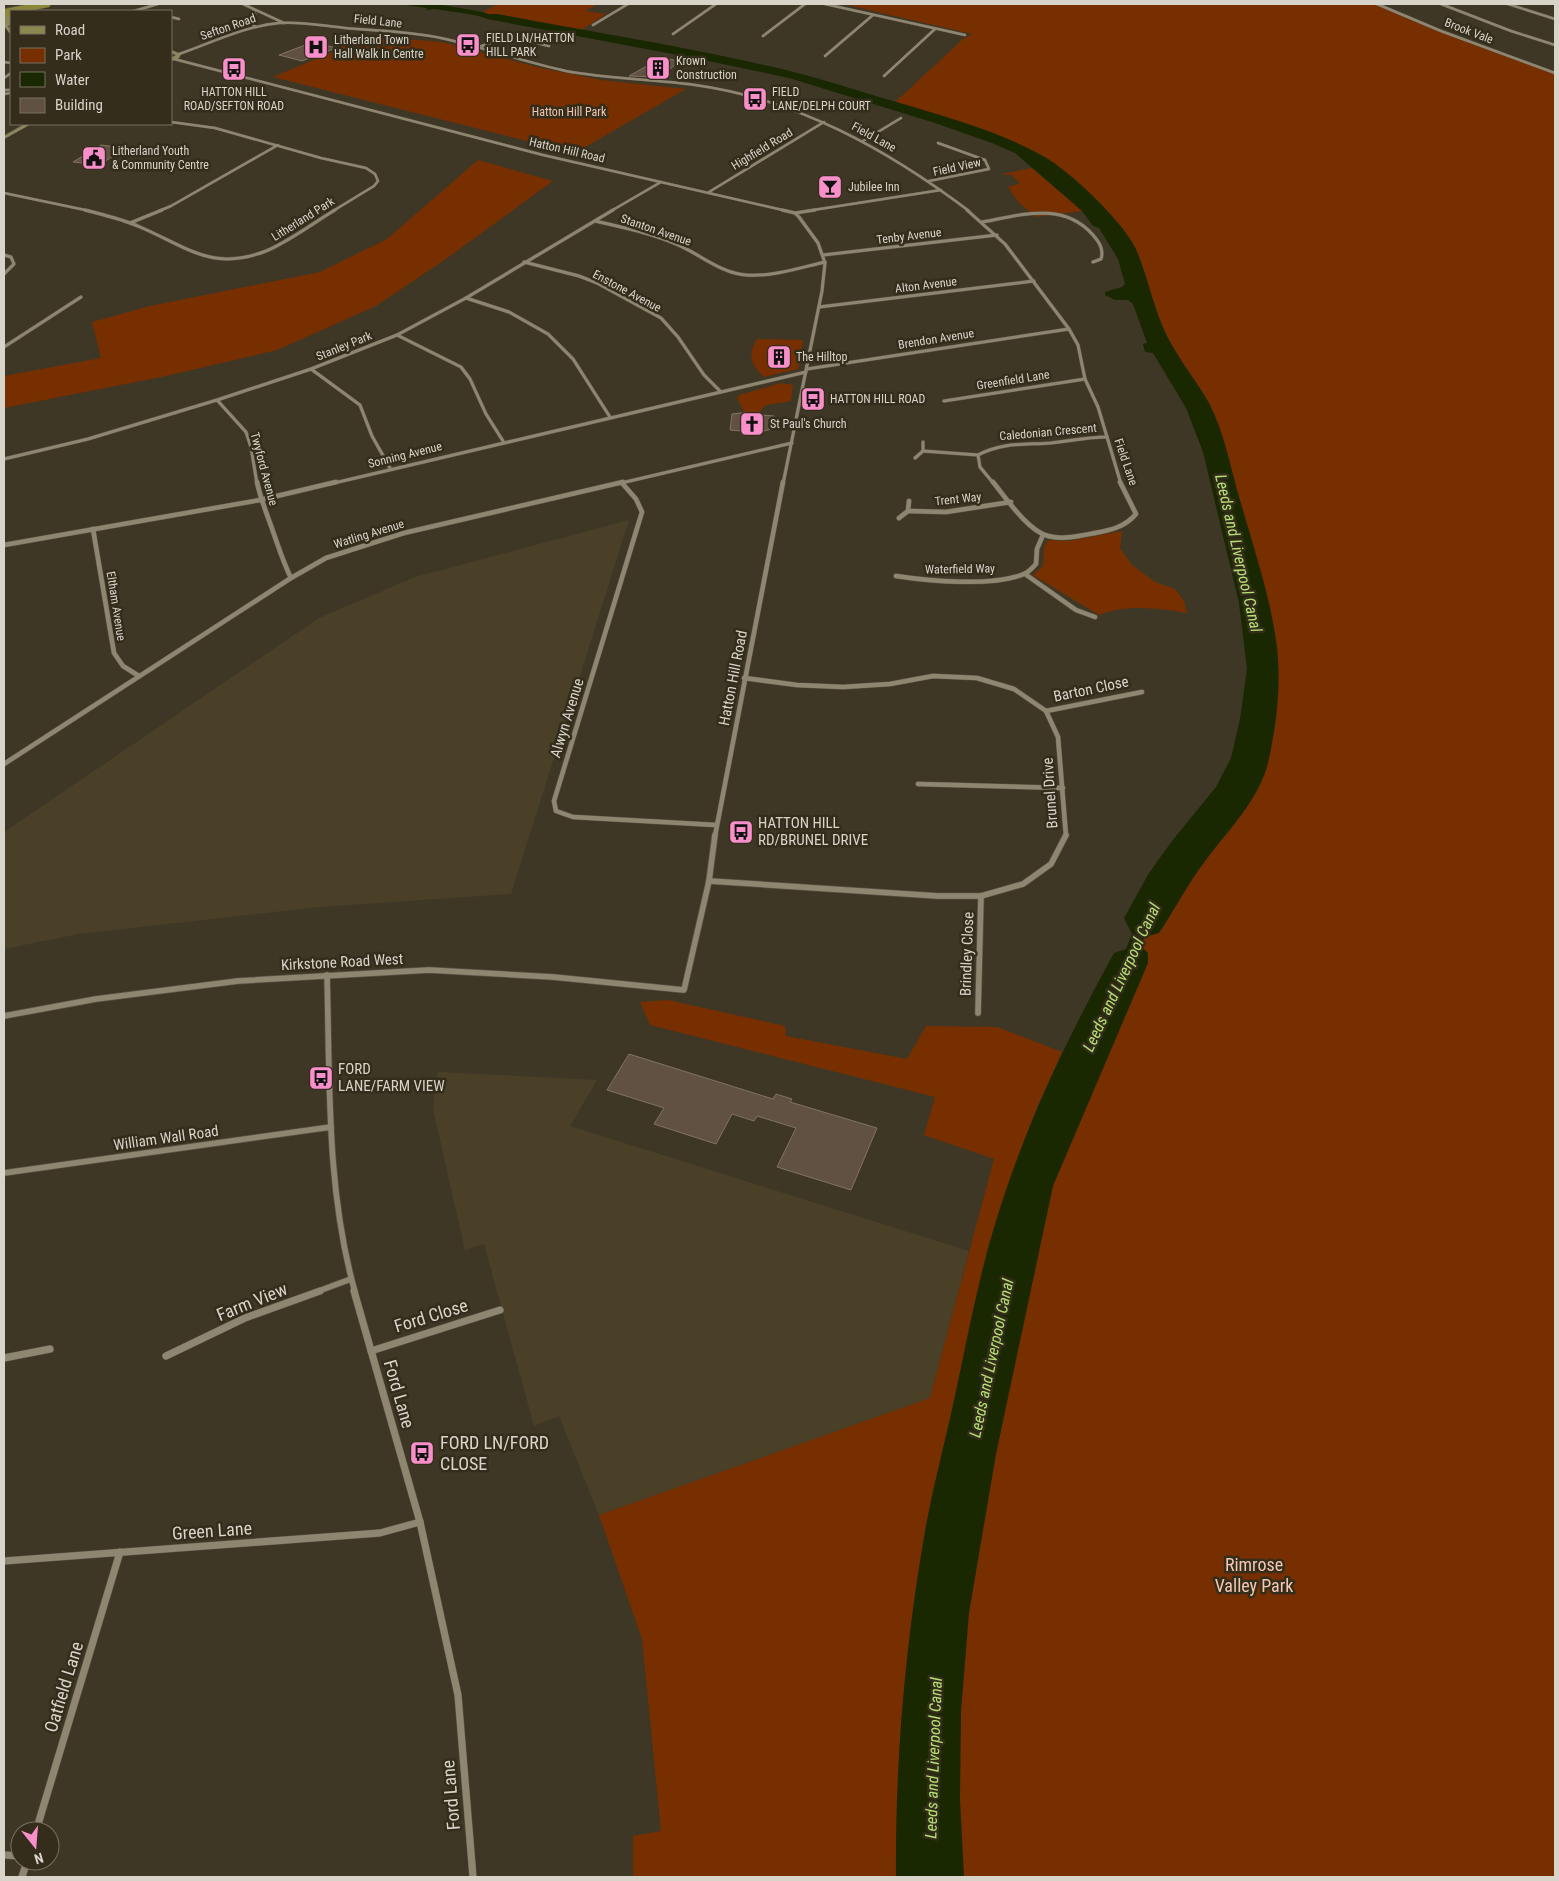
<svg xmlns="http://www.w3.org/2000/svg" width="1559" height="1881" font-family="'Roboto Condensed',sans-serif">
	<rect width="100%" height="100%" fill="#3e3725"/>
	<g fill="#4a4028">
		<path d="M629 520 511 894 319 907 79 934 4 949V832L319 618 415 577Z"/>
		<path d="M438 1072 597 1080 570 1126 969 1251 930 1398 599 1515 559 1416 534 1426 484 1244 465 1250 433 1109Z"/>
	</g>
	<g fill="#772f00">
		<path d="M498 4H598L585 11 606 14 581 30 497 14H484L483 12Z"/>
		<path d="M843 4H1377L1441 31 1555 73V1877H931L1000 1317 1139 933 1190 850 1261 697 1226 496 1122 243 1032 156 892 105 963 39 972 34Z"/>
		<path d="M353 35 442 42 541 68 601 80 686 89 575 153 273 77 335 51Z"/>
		<path d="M478 160 553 181 446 259 376 306 277 350 166 376 4 408V376L101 358 92 322 150 306 320 272 387 239Z"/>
		<path d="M1032 168 1083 211 1036 217 1019 203 1008 187 1020 183 1011 175 1001 174Z"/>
		<path d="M757 339 803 340 798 369 764 377C751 365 747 355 757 339Z"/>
		<path d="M781 383 793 385 791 401 766 405 757 414 745 413 737 398 739 395Z"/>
		<path d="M1122 531 1120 548 1132 565 1155 582 1175 589 1184 601 1187 613C1159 608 1126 604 1099 615L1033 575 1043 566 1044 547 1048 540 1068 541Z"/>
		<path d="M668 1000 785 1026 786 1036 907 1059 926 1026 997 1027 1062 1052 1037 1107 1014 1168 989 1244 925 1529 913 1609 901 1726 896 1877H633V1836L661 1831 642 1639 599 1515 930 1398 994 1159 924 1135 935 1097 650 1025 640 1002Z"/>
	</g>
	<path fill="#192800" d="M398 4H437L483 12 488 14H497C592 32 688 47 782 69 819 78 856 90 893 101 943 116 997 130 1043 156 1070 171 1121 220 1135 247 1148 276 1153 308 1167 336 1179 360 1196 380 1209 403 1225 434 1230 467 1240 500 1253 546 1269 592 1276 640 1282 680 1277 724 1268 763 1259 800 1228 830 1206 860 1188 883 1175 909 1159 933L1145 937 1141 946 1148 953V963L1053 1186 996 1454 969 1613 961 1711 960 1800 964 1877H896C895 1762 905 1645 925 1532 932 1491 943 1450 952 1410 964 1355 974 1299 989 1245 1017 1143 1063 1046 1114 953L1126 949 1132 934 1124 918 1149 873 1172 841 1216 787 1231 758 1240 719 1247 669 1239 603 1203 452 1186 408 1153 353 1145 352 1143 344 1147 343 1133 304 1128 300H1115L1105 295V292L1122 287 1125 284 1118 259 1099 228 1093 226 1082 211 1015 153 992 143 935 123 789 78 699 59 487 19C482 15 445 11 435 9L426 10 427 8Z"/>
	<g fill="#605143" stroke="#827363">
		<path d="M313 42 336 48 302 61 279 55Z"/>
		<path d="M661 58 680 61 660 77 629 76Z"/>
		<path d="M101 145 126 148 99 165 73 162Z"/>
		<path d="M773 348 790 349 786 367 769 366Z"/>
		<path d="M740 413 774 416 772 429 759 432 758 435H742V431L730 430 732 414Z"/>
		<path d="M629 1054 773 1099 776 1094 792 1099 790 1102 877 1128 851 1190 777 1167 796 1128 757 1116 754 1121 732 1114 716 1144 654 1124 664 1108 607 1090Z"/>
	</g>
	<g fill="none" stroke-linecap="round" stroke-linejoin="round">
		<defs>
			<g id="street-far4">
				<path d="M243 4 284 23"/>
				<path d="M825 4 965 35"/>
				<path d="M1377 4 1441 31 1555 73"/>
				<path d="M1441 4 1511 31 1555 45"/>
				<path d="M1508 4 1555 19"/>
				<path d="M253 9 255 14 253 25 256 27"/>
				<path d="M134 11 158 4"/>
				<path d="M171 17 179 19"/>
				<path d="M593 25 628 4"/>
				<path d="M499 34 549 46"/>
				<path d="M673 34 716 4"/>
				<path d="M763 36 805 4"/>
				<path d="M479 47 506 37"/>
				<path d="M179 54C211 43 245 26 279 23 300 21 324 26 345 28 376 31 410 31 441 38 483 47 524 62 566 71 609 79 652 79 695 85 797 99 888 150 969 211"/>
				<path d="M825 56 873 15"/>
				<path d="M174 59 543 155 787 211"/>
				<path d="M4 62 11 63"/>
				<path d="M884 76 935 29"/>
				<path d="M4 78 11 73"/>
				<path d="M4 90H11"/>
				<path d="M4 94 11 93"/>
				<path d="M171 122 215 128 321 158 366 168 375 174 378 181 374 186 333 211"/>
				<path d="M863 141 901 118"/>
				<path d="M929 181 989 169 985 160 938 143"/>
				<path d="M709 192 824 122"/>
				<path d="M4 193 90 211"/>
				<path d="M159 211 171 206 278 145"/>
				<path d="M611 211 661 182"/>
				<path d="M807 211 941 190"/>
			</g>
			<g id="street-far3">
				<path d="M85 210C104 215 122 219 140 227 187 247 212 272 266 251 290 241 313 223 335 210"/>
				<path d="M782 210 795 213 799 217 818 243 825 263 822 291 783 484"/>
				<path d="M967 210 1005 244 1069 329 1078 345 1085 379 1098 407 1107 437"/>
				<path d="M795 213 815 210"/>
				<path d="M595 221C622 227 650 233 676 244 700 254 720 273 746 275 772 277 799 268 825 262"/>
				<path d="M982 222C1021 215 1063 201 1093 235 1099 242 1104 249 1101 259L1093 262"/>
				<path d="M130 223 162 210"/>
				<path d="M4 255 11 257 14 264 4 274"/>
				<path d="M823 255 997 235"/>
				<path d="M524 262 579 276 597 283 661 318 678 337 704 375 720 391"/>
				<path d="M466 298 509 312 548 334 573 359 610 417"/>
				<path d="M819 307 1034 281"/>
				<path d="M397 335 461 367 470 379 486 414 503 441"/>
				<path d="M4 347 81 297"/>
				<path d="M311 369 360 405 372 436 390 468"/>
				<path d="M807 369 1069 329"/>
				<path d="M217 400 246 432 251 447 257 484"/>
				<path d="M944 401 1085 379"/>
				<path d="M1107 437 1121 484"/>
				<path d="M923 451 978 455"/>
				<path d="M915 458 923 451V442"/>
				<path d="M4 459 88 439 217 400 311 369 397 335 466 298 613 210"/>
				<path d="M330 484 806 372"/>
				<path d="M617 484 792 443"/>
				<path d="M994 484 980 467 978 455C1002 442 1025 445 1051 443 1070 441 1088 437 1107 437"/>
			</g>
			<g id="street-far2">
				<path d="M257 482C260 497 265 509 270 523 277 542 282 560 291 578"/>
				<path d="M993 482C1006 498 1028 531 1048 536 1063 540 1080 536 1095 533 1111 530 1125 527 1136 514L1120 482"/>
				<path d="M622 483 636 499 642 512 554 801 556 811 573 817 716 825"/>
				<path d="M908 511 946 512 1011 502"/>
				<path d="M899 518 908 511 909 501"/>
				<path d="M93 529 114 653 123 666 139 676"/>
				<path d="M4 545 260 500 336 482"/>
				<path d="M1025 574 1076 610 1095 617"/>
				<path d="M896 576C929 581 993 587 1024 574 1029 572 1032 568 1036 564L1037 549 1043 535"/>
				<path d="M744 678 797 685 843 687 890 684 933 676 977 678 1014 689 1046 711 1058 737 1066 836"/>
				<path d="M1046 711 1142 692"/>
				<path d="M4 764 291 578 326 558 404 533 623 482"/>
				<path d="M918 784 1063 788"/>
				<path d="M715 836 783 482"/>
			</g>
			<g id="street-far1">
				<path d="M709 881 938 896H981L1023 884 1051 864 1066 835"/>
				<path d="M327 975C330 1081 326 1189 355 1292"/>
				<path d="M978 1013 981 896"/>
				<path d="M4 1016 96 999 238 981 429 970 553 977 684 990 709 881 715 835"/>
				<path d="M4 1173 331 1127"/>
				<path d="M316 1292 351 1279"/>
			</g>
			<g id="street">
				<path d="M354 1291 420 1522 458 1695 473 1877"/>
				<path d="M371 1351 500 1310"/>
				<path d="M166 1356 245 1318 320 1291"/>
				<path d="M4 1358 50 1349"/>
				<path d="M4 1561 380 1533 420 1522"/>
				<path d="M36 1831 120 1552"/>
				<path d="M4 1855 20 1856"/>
				<path d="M22 1877 27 1861"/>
			</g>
			<g id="secondary">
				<path d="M9 21H11V24L8 26 11 31V35L4 26Z"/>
				<path d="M171 50 181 54 179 58 171 61V58L176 55 171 53Z"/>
				<path d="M25 124H31L4 139V136Z"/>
			</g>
			<path id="primary" d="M4 19 11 18"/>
			<path id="highway" d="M30 4H51L49 7 28 11H11V15L4 17V9Z"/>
		</defs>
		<use href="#street-far4" stroke="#5b5545" stroke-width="3"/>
		<use href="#street-far3" stroke="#5b5545" stroke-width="4"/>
		<use href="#street-far2" stroke="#5b5545" stroke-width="5.5"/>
		<use href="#street-far1" stroke="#5b5545" stroke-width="7"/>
		<use href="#street" stroke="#5b5545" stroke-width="8"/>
		<use href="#secondary" stroke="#5b5545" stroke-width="1"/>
		<use href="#primary" stroke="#5b5545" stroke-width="14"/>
		<use href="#highway" stroke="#5b5545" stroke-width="1"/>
		<use href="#street-far4" stroke="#8f8672" stroke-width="2.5"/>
		<use href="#street-far3" stroke="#8f8672" stroke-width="3"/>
		<use href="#street-far2" stroke="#8f8672" stroke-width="4.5"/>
		<use href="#street-far1" stroke="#8f8672" stroke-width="5.5"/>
		<use href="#street" stroke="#8f8672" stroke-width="7"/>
		<use href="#secondary" fill="#8e8661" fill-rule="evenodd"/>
		<use href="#primary" stroke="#8c8750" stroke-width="12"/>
		<use href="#highway" fill="#8a8739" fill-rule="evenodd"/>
	</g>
	<defs>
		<symbol id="bus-square" viewBox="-11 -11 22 22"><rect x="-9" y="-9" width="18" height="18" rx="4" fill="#f98fc9" stroke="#342d1c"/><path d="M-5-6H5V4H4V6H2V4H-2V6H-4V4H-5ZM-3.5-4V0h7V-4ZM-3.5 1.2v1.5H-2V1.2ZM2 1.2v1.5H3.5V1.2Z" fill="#111"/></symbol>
		<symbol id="hospital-square" viewBox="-11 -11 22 22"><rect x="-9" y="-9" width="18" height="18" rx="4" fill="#f98fc9" stroke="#342d1c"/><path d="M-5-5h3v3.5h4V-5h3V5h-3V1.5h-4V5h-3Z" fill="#111"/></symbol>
		<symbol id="building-square" viewBox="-11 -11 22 22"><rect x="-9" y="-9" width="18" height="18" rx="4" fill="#f98fc9" stroke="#342d1c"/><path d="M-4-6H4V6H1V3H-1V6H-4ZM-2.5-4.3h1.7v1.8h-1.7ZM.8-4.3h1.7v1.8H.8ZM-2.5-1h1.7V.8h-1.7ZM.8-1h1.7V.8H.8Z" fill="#111"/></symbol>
		<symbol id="civic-square" viewBox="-11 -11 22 22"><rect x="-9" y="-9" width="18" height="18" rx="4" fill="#f98fc9" stroke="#342d1c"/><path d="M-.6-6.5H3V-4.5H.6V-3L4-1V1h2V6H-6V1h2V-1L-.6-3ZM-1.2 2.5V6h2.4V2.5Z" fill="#111"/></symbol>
		<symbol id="bar-square" viewBox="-11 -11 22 22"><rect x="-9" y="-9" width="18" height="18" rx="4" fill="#f98fc9" stroke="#342d1c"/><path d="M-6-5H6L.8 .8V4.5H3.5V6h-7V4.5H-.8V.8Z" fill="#111"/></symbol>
		<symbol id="church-square" viewBox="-11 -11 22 22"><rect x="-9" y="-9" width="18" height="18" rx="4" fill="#f98fc9" stroke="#342d1c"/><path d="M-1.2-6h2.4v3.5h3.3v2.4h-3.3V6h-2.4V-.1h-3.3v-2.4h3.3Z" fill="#111"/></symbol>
	</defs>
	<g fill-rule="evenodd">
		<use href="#bus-square" x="454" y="31" width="28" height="28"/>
		<use href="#hospital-square" x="302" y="33" width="28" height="28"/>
		<use href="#building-square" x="644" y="54" width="28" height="28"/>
		<use href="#bus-square" x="220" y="55" width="28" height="28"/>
		<use href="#bus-square" x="741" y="85" width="28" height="28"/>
		<use href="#civic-square" x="80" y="144" width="28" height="28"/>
		<use href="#bar-square" x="816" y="173" width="28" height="28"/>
		<use href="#building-square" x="765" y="343" width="28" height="28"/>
		<use href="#bus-square" x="799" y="385" width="28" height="28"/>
		<use href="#church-square" x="738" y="410" width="28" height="28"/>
		<use href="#bus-square" x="727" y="818" width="28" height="28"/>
		<use href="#bus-square" x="307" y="1064" width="28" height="28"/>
		<use href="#bus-square" x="408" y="1439" width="28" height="28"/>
	</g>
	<g text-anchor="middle" stroke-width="5" stroke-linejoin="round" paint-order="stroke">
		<g font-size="12" fill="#d8d4c9" stroke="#342d1c">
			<text transform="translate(378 21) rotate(6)" y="4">Field Lane</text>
			<text transform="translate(228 27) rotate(-19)" y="4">Sefton Road</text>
			<text transform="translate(1469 31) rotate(21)" y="4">Brook Vale</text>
			<text transform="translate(874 137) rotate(29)" y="4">Field Lane</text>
			<text transform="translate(762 149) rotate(-31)" y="4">Highfield Road</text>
			<text transform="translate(567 150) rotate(13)" y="4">Hatton Hill Road</text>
			<text transform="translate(957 167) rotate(-12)" y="4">Field View</text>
			<text transform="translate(303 219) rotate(-32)" y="4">Litherland Park</text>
			<text transform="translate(656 230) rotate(19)" y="4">Stanton Avenue</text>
			<text transform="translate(909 236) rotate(-7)" y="4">Tenby Avenue</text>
			<text transform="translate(926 285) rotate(-7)" y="4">Alton Avenue</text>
			<text transform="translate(627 291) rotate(28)" y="4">Enstone Avenue</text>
			<text transform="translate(936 339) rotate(-9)" y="4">Brendon Avenue</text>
			<text transform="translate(344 346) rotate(-22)" y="4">Stanley Park</text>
			<text transform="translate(1013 380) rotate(-9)" y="4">Greenfield Lane</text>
			<text transform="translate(1048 432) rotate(-5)" y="4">Caledonian Crescent</text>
			<text transform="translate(405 455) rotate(-14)" y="4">Sonning Avenue</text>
			<text transform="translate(1126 462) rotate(71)" y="4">Field Lane</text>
			<text transform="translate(264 469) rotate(75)" y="4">Twyford Avenue</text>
			<text transform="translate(958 499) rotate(-6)" y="4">Trent Way</text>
			<text transform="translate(369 534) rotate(-17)" y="4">Watling Avenue</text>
			<text transform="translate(960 569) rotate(-1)" y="4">Waterfield Way</text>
			<text transform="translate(116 606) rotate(81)" y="4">Eltham Avenue</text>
		</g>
		<g font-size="12" fill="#d8d4c9" stroke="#342d1c" text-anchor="start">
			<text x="486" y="42">FIELD LN/HATTON<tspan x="486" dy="14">HILL PARK</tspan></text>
			<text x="334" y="44">Litherland Town<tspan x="334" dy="14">Hall Walk In Centre</tspan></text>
			<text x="676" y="65">Krown<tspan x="676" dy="14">Construction</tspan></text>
			<text x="234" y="96" text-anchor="middle">HATTON HILL<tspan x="234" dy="14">ROAD/SEFTON ROAD</tspan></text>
			<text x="772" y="96">FIELD<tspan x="772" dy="14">LANE/DELPH COURT</tspan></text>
			<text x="112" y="155">Litherland Youth<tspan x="112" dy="14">&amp; Community Centre</tspan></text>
			<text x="848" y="191">Jubilee Inn</text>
			<text x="796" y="361">The Hilltop</text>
			<text x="830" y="403">HATTON HILL ROAD</text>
			<text x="770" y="428">St Paul's Church</text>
		</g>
		<g font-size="12" fill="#f4c7b2" stroke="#342d1c">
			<text x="569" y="116">Hatton Hill Park</text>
		</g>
		<g font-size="15" fill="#d8d4c9" stroke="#342d1c">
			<text transform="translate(733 678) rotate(-79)" y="5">Hatton Hill Road</text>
			<text transform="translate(1091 689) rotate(-12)" y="5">Barton Close</text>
			<text transform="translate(567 718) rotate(-73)" y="5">Alwyn Avenue</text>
			<text transform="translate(1050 793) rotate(-94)" y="5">Brunel Drive</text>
			<text transform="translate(967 954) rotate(-88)" y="5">Brindley Close</text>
			<text transform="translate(342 962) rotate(-3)" y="5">Kirkstone Road West</text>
			<text transform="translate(166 1138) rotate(-8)" y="5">William Wall Road</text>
		</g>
		<g font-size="15" fill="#d8d4c9" stroke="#342d1c" text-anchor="start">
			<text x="758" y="828">HATTON HILL<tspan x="758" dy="17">RD/BRUNEL DRIVE</tspan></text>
			<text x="338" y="1074">FORD<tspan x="338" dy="17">LANE/FARM VIEW</tspan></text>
		</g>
		<g font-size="16" font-style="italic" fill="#b5e171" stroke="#342d1c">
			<text transform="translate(1239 553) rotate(77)" y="6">Leeds and Liverpool Canal</text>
			<text transform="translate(1121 977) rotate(-65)" y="6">Leeds and Liverpool Canal</text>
			<text transform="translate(991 1358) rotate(-78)" y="6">Leeds and Liverpool Canal</text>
			<text transform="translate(933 1758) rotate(-88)" y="6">Leeds and Liverpool Canal</text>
		</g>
		<g font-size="18" fill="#d8d4c9" stroke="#342d1c">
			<text transform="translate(252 1302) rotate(-22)" y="6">Farm View</text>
			<text transform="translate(431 1316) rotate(-17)" y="6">Ford Close</text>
			<text transform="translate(399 1394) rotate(74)" y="6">Ford Lane</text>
			<text transform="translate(212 1531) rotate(-4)" y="6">Green Lane</text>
			<text transform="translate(64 1687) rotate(-73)" y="6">Oatfield Lane</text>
			<text transform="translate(451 1795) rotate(-95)" y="6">Ford Lane</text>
		</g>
		<g font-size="18" fill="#d8d4c9" stroke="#342d1c" text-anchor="start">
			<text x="440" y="1449">FORD LN/FORD<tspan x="440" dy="21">CLOSE</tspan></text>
		</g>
		<g font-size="18" fill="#f4c7b2" stroke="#342d1c">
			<text x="1254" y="1571">Rimrose<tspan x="1254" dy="21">Valley Park</tspan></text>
		</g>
	</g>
	<rect width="1559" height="1881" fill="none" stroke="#d8d4c9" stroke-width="10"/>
	<rect x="10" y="10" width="162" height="115" fill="#342d1c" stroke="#767061"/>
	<rect x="20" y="26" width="25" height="8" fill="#8c8750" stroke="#767061"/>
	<text x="55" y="35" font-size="15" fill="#d8d4c9">Road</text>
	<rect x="20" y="48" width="25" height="15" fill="#772f00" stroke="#767061"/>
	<text x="55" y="60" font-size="15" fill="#d8d4c9">Park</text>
	<rect x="20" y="72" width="25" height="15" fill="#192800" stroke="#767061"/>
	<text x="55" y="85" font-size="15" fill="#d8d4c9">Water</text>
	<rect x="20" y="98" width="25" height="15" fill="#605143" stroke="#767061"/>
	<text x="55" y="110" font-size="15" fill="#d8d4c9">Building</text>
	<g transform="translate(35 1846) rotate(163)"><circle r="24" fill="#342d1c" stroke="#767061"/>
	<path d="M0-4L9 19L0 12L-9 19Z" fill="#f98fc9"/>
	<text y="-8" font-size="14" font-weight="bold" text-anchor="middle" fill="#d8d4c9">N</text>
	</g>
</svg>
